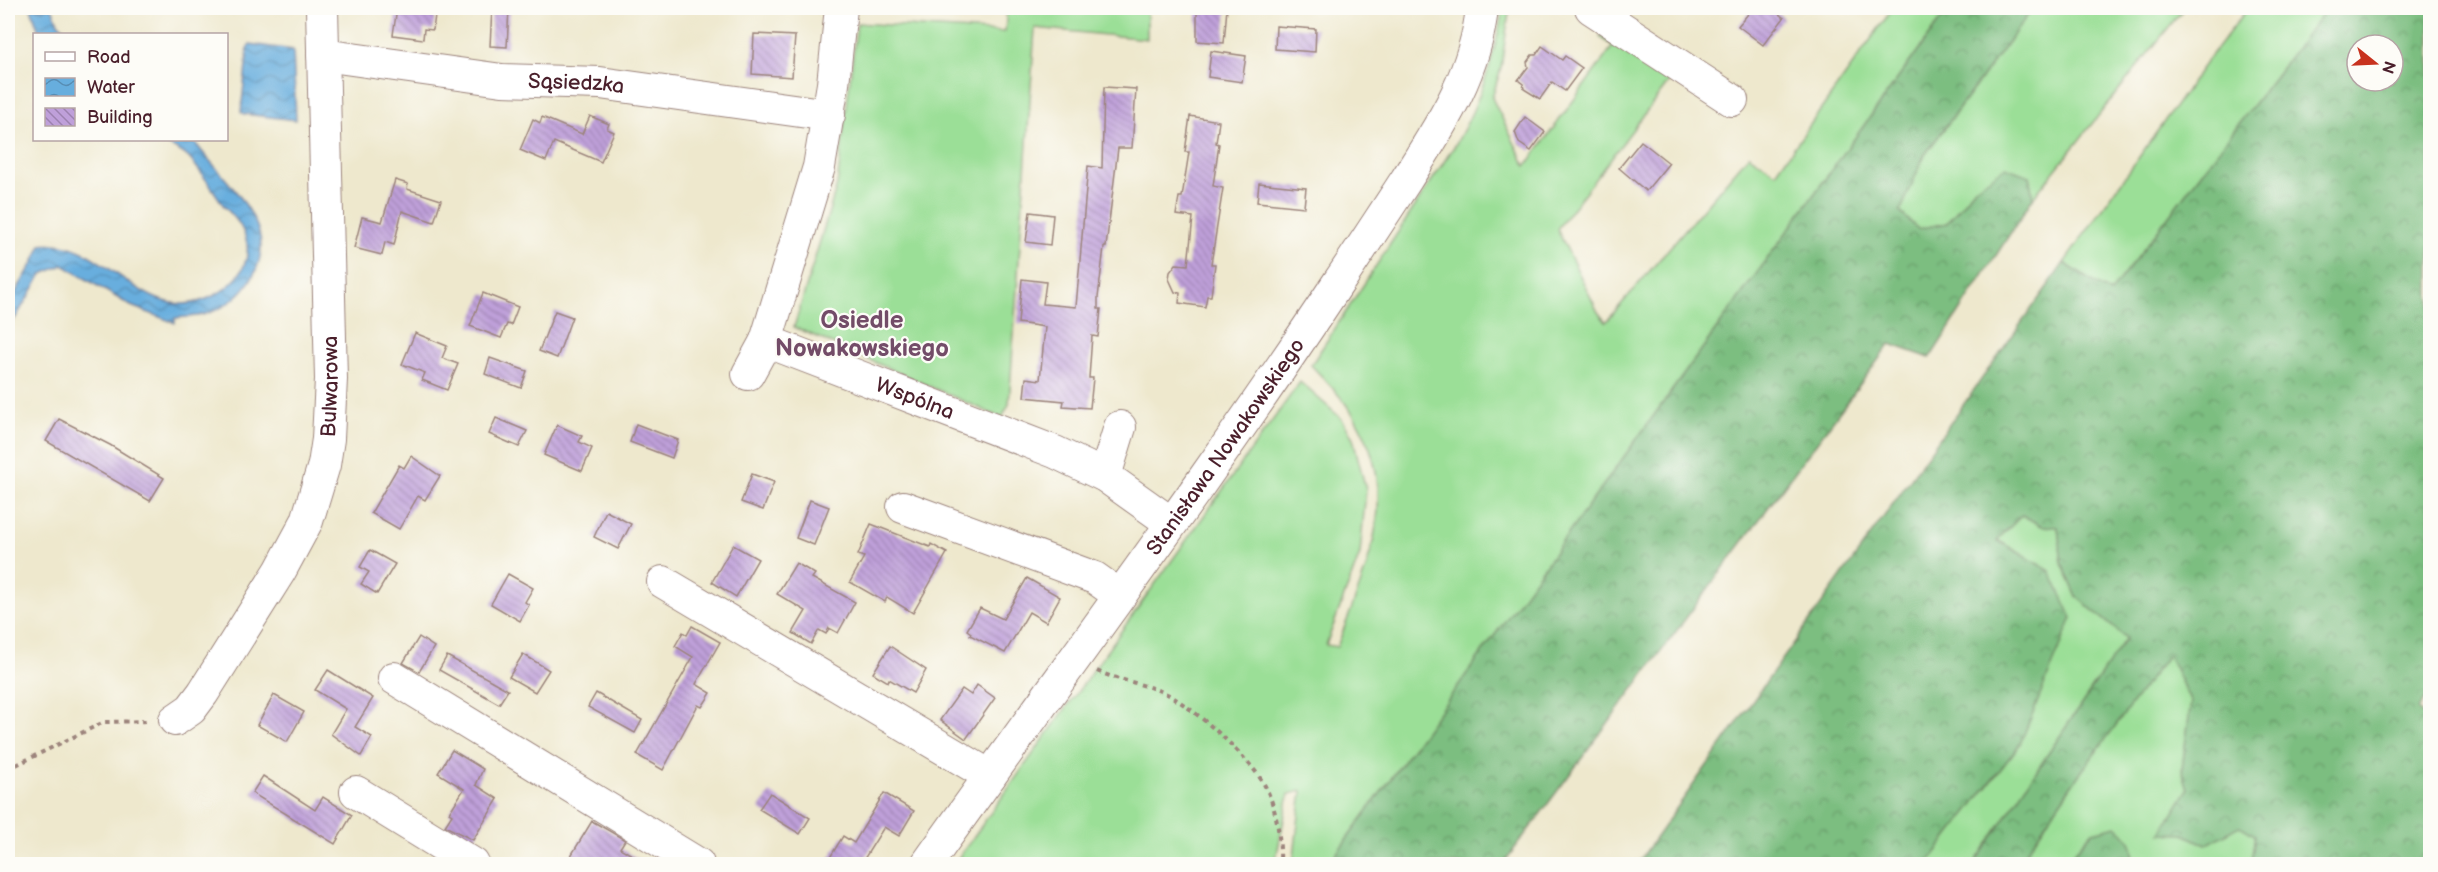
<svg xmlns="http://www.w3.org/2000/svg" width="2438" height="872" font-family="'Balsamiq Sans',sans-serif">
	<defs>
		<pattern id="forest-crowns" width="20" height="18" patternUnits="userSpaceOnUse" patternTransform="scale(1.5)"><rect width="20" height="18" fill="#7cbe80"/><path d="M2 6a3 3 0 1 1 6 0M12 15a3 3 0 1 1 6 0" fill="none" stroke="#689a69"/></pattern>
		<pattern id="water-waves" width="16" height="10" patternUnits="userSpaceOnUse" patternTransform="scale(1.5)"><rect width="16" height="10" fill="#67aede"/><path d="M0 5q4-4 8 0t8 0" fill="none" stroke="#578db4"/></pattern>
		<pattern id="building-back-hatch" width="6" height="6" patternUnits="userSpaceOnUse" patternTransform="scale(1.5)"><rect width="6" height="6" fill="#bfa0da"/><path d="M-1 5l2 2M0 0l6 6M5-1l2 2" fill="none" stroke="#9d82b1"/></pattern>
	</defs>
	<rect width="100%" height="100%" fill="#fdfcf7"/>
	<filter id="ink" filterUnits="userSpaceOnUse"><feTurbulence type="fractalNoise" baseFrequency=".0167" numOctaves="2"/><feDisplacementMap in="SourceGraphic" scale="12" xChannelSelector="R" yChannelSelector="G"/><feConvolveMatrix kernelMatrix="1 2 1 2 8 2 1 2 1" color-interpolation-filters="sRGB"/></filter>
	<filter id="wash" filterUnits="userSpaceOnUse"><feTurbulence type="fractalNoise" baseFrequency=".008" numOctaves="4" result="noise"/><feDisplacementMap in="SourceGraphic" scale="24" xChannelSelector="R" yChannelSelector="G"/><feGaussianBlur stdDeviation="1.35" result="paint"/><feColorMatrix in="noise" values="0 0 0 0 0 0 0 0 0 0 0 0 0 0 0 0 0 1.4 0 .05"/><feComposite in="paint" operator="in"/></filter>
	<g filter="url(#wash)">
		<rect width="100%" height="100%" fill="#eee8cd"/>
		<g fill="#9bdf97" stroke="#727f61" stroke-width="1.5">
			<path d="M1007 8H1147V39L1035 28 1009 404 1002 418 794 327 837 185 857 23 1005 32Z"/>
			<path d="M1503 8H1516L1509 13 1501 68 1492 98 1526 166 1613 46 1600 37 1605 29 1675 74 1557 229 1598 312 1606 322 1749 155 1776 173 1893 8H1949L1329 864H1293L1302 791 1289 794 1275 864H954L1300 382 1342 419 1353 438 1366 490 1360 554 1326 645 1337 647C1368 563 1408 486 1345 403 1335 390 1323 378 1311 365L1457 142C1482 97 1494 58 1503 8Z"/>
			<path d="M2033 8H2184L2033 198 2029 176 1975 188 1947 223 1918 229 1900 212 1924 156Z"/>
			<path d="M2248 8H2327L2110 293 2064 263 2207 61Z"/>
			<path d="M2022 515 2042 526H2058L2062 563 2077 597 2126 638 1974 864H1927L2020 744 2050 571 1997 540Z"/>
			<path d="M2168 654 2191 702 2182 769 2188 789 2184 834 2206 845 2240 825 2255 835 2251 864H2132L2134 856 2093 832 2064 864H2018L2073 783Z"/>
		</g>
		<g fill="url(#forest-crowns)" stroke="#636e56" stroke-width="1.5" fill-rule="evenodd">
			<path d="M1949 8H2033L1924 156 1900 212 1918 229 1947 223 1975 188 2006 167 2029 176 2033 198 1930 358 1890 344 1503 864H1329Z"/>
			<path d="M2327 8H2430V692L2418 709 2430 722V864H2251L2255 835 2240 826 2206 845 2184 834 2161 833 2188 789 2182 769 2191 702 2168 655 2073 783 2018 864H1974L2126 638 2077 597 2062 563 2058 527 2042 526 2022 515 1997 540 2050 571 2072 618 2020 744 1927 864H1637L2064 263 2110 293ZM2357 45H2393V81H2357Z"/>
			<path d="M2116 826C2129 837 2136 846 2132 864H2064L2093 832Z"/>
		</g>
		<g fill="url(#water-waves)" stroke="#586684" stroke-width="1.5">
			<path d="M31 8H52L58 22 68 34H43L38 29Z"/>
			<path d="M250 44 293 50 296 120 244 114 241 112 248 47Z"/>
			<path d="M157 140H188L196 144C215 169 248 199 258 229 271 267 239 306 202 315 193 317 184 317 175 318V323L131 306 63 265 42 274 16 317 8 328V305L33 263 41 245C105 233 144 334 215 295 241 281 257 255 241 227 237 219 230 213 224 206 213 190 202 172 189 158 181 150 167 145 157 140Z"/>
		</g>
		<g id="blocks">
			<g fill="url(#building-back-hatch)">
				<path d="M397 8H436L433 30 424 29 423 39 393 35Z"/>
				<path d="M492 8H509L507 47 490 46Z"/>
				<path d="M1197 8H1227L1224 43 1197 41Z"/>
				<path d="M1753 8H1771L1784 18 1763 45 1738 26Z"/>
				<path d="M1276 26 1316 29 1315 52 1275 49Z"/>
				<path d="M754 34 795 36 792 77 752 74Z"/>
				<path d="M1542 46 1562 60 1565 56 1582 68 1565 91 1552 82 1540 99 1524 89 1523 84 1518 80 1528 67 1527 62 1532 55H1536Z"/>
				<path d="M1211 51 1246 56 1242 82 1208 77Z"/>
				<path d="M1104 87 1136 89 1132 148H1118L1106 247H1104L1098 298V309H1101L1098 337 1092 336 1089 378H1093L1090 408 1063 406 1064 401 1024 397 1026 378 1040 380 1045 327 1018 323 1022 279 1046 282 1043 304 1076 307 1088 166 1102 168Z"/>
				<path d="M590 116 609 124 607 129 614 132 601 162 554 142 546 161 520 150 533 119 540 123 542 117 582 134Z"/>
				<path d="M1190 116 1219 121 1216 143 1219 144 1213 186 1223 188 1211 264H1215L1211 296H1207L1205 307 1179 303 1180 293 1175 292 1169 279 1170 272 1176 264 1188 265 1193 217 1176 215 1179 197H1182L1189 152H1185Z"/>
				<path d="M1525 117 1545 132 1531 151 1519 143 1515 132Z"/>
				<path d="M1641 141 1669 163 1646 191 1619 168Z"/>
				<path d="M395 180 408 184 407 189 441 200 434 222 402 211 394 245 385 242 382 255 354 248 362 217 382 222Z"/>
				<path d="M1259 183 1306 188 1304 207 1257 202Z"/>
				<path d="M1030 212 1053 215 1050 245 1026 242Z"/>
				<path d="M483 293 518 307 511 325 507 324 501 338 470 326Z"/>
				<path d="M555 311 572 317 557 358 539 351Z"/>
				<path d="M415 333 447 346 442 358 458 364 447 390 422 380 425 373 402 364Z"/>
				<path d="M490 358 527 371 521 388 485 374Z"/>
				<path d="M496 418 527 431 519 447 489 434Z"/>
				<path d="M59 419 110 445 164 478 150 501 46 441Z"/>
				<path d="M636 424 678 440 672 458 630 442Z"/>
				<path d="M557 425 582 436 579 442 592 448 582 471 544 455Z"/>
				<path d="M411 456 440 476 425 500 418 496 399 529 371 513 399 465 404 468Z"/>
				<path d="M752 474 774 482 763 510 741 502Z"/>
				<path d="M810 500 829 507 814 545 796 538Z"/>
				<path d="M606 511 631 524 618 549 594 537Z"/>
				<path d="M871 524 930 547 931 544 947 553 913 613 887 597 885 602 850 582 864 557 858 555Z"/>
				<path d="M733 545 758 559 736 597 712 582Z"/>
				<path d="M370 550 395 564 377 594 361 584 369 572 360 567Z"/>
				<path d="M796 563 815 574 812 578 855 602 838 633 829 628 826 634 819 630 811 644 793 633 806 611 777 594Z"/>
				<path d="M508 574 533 588 525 602 529 605 520 621 491 604Z"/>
				<path d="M1027 578 1060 597 1046 622 1029 612 1005 653 970 635 971 633 967 630 980 608 1003 619Z"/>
				<path d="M692 626 720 642 696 684 711 693 702 707 698 705 663 770 637 755 693 657 675 646 683 632 687 635Z"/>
				<path d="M419 637 434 647 419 672 403 663Z"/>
				<path d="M890 646 926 670 913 693 889 679 888 682 873 673Z"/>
				<path d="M523 654 549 670 535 692 509 677Z"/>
				<path d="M447 656 508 690 499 704 439 670Z"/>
				<path d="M328 670 373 698 355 727 372 737 361 756 331 734 346 709 315 690Z"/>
				<path d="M977 685 995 698 966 739 940 720 962 689 971 695Z"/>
				<path d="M596 693 642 720 635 733 588 707Z"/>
				<path d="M274 695 304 712 287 742 257 725Z"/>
				<path d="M452 750 483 769 476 785 498 799 473 840 445 826 452 815 449 813 464 789 438 773Z"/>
				<path d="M263 776 315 810 323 797 352 815 335 844 252 793Z"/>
				<path d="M770 793 810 818 800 834 759 809Z"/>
				<path d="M884 793 914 811 899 836 884 827 861 864H826L843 836 854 843Z"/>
				<path d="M592 821 625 840 620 848 647 864H566Z"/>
			</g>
		</g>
	</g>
	<g filter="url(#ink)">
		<use href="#blocks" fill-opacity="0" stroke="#9c847c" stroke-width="1.5"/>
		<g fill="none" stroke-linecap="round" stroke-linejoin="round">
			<defs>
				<g id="minor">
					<path id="s1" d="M841 8 833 84 819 167 766 341 1055 452 1105 476 1171 523"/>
					<path d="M1591 8 1732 100"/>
					<path id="s2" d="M323 55 502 80 600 83 829 115"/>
					<path d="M748 374 766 341"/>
					<path d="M1105 476 1120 427"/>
					<path d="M903 507 1095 578 1119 595"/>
					<path d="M663 582 990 776"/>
					<path d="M394 678 698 864"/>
					<path id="s3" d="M175 720 191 709 203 693 280 571 307 521 324 465 328 439 331 379 322 8"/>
					<path d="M356 792 473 864"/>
					<path id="s4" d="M927 864C1064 671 1207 481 1338 283 1361 249 1383 215 1406 180 1441 125 1475 75 1482 8"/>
				</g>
			</defs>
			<use href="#minor" stroke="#9c847c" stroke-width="34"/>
			<g stroke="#9c847c" stroke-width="4" stroke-dasharray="4.5 4.5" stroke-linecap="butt">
				<path d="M1097 671C1119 681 1144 683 1167 694 1194 708 1253 760 1266 788 1277 810 1281 840 1280 864"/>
				<path d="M8 769 104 722 150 721"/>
			</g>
			<use href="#minor" stroke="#fff" stroke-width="32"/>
		</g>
	</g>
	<g text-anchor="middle" stroke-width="4.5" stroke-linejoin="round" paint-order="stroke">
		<g font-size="21" fill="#4a1f2b" stroke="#fdfcf7">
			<text dy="7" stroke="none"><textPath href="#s2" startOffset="255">Sąsiedzka</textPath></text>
			<text dy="7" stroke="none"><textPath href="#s3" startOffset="378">Bulwarowa</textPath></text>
			<text dy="7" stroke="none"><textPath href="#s1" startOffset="502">Wspólna</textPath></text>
			<text dy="7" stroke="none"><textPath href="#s4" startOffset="513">Stanisława Nowakowskiego</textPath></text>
		</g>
		<g font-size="24" font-weight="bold" fill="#734c68" stroke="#fdfcf7">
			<text x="862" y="328">Osiedle<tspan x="862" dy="28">Nowakowskiego</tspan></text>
		</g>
	</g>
	<rect width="2438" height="872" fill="none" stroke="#fdfcf7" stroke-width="30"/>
	<rect x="33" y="33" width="195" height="108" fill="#fdfcf7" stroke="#b5a4a5" stroke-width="1.5"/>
	<rect x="45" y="52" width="30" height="9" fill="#ffffff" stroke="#b5a4a5" stroke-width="1.5"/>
	<text x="87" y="63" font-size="18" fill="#4a1f2b">Road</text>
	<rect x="45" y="78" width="30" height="18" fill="url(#water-waves)" stroke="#b5a4a5" stroke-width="1.5"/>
	<text x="87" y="93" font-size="18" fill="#4a1f2b">Water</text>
	<rect x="45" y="108" width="30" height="18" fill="url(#building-back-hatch)" stroke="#b5a4a5" stroke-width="1.5"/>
	<text x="87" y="123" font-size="18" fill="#4a1f2b">Building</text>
	<g transform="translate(2375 63) rotate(108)"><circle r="28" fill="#fdfcf7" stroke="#b5a4a5" stroke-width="1.5"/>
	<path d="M0-4.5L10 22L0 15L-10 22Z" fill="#c8321e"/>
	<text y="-9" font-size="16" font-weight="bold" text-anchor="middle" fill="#4a1f2b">N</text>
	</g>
</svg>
